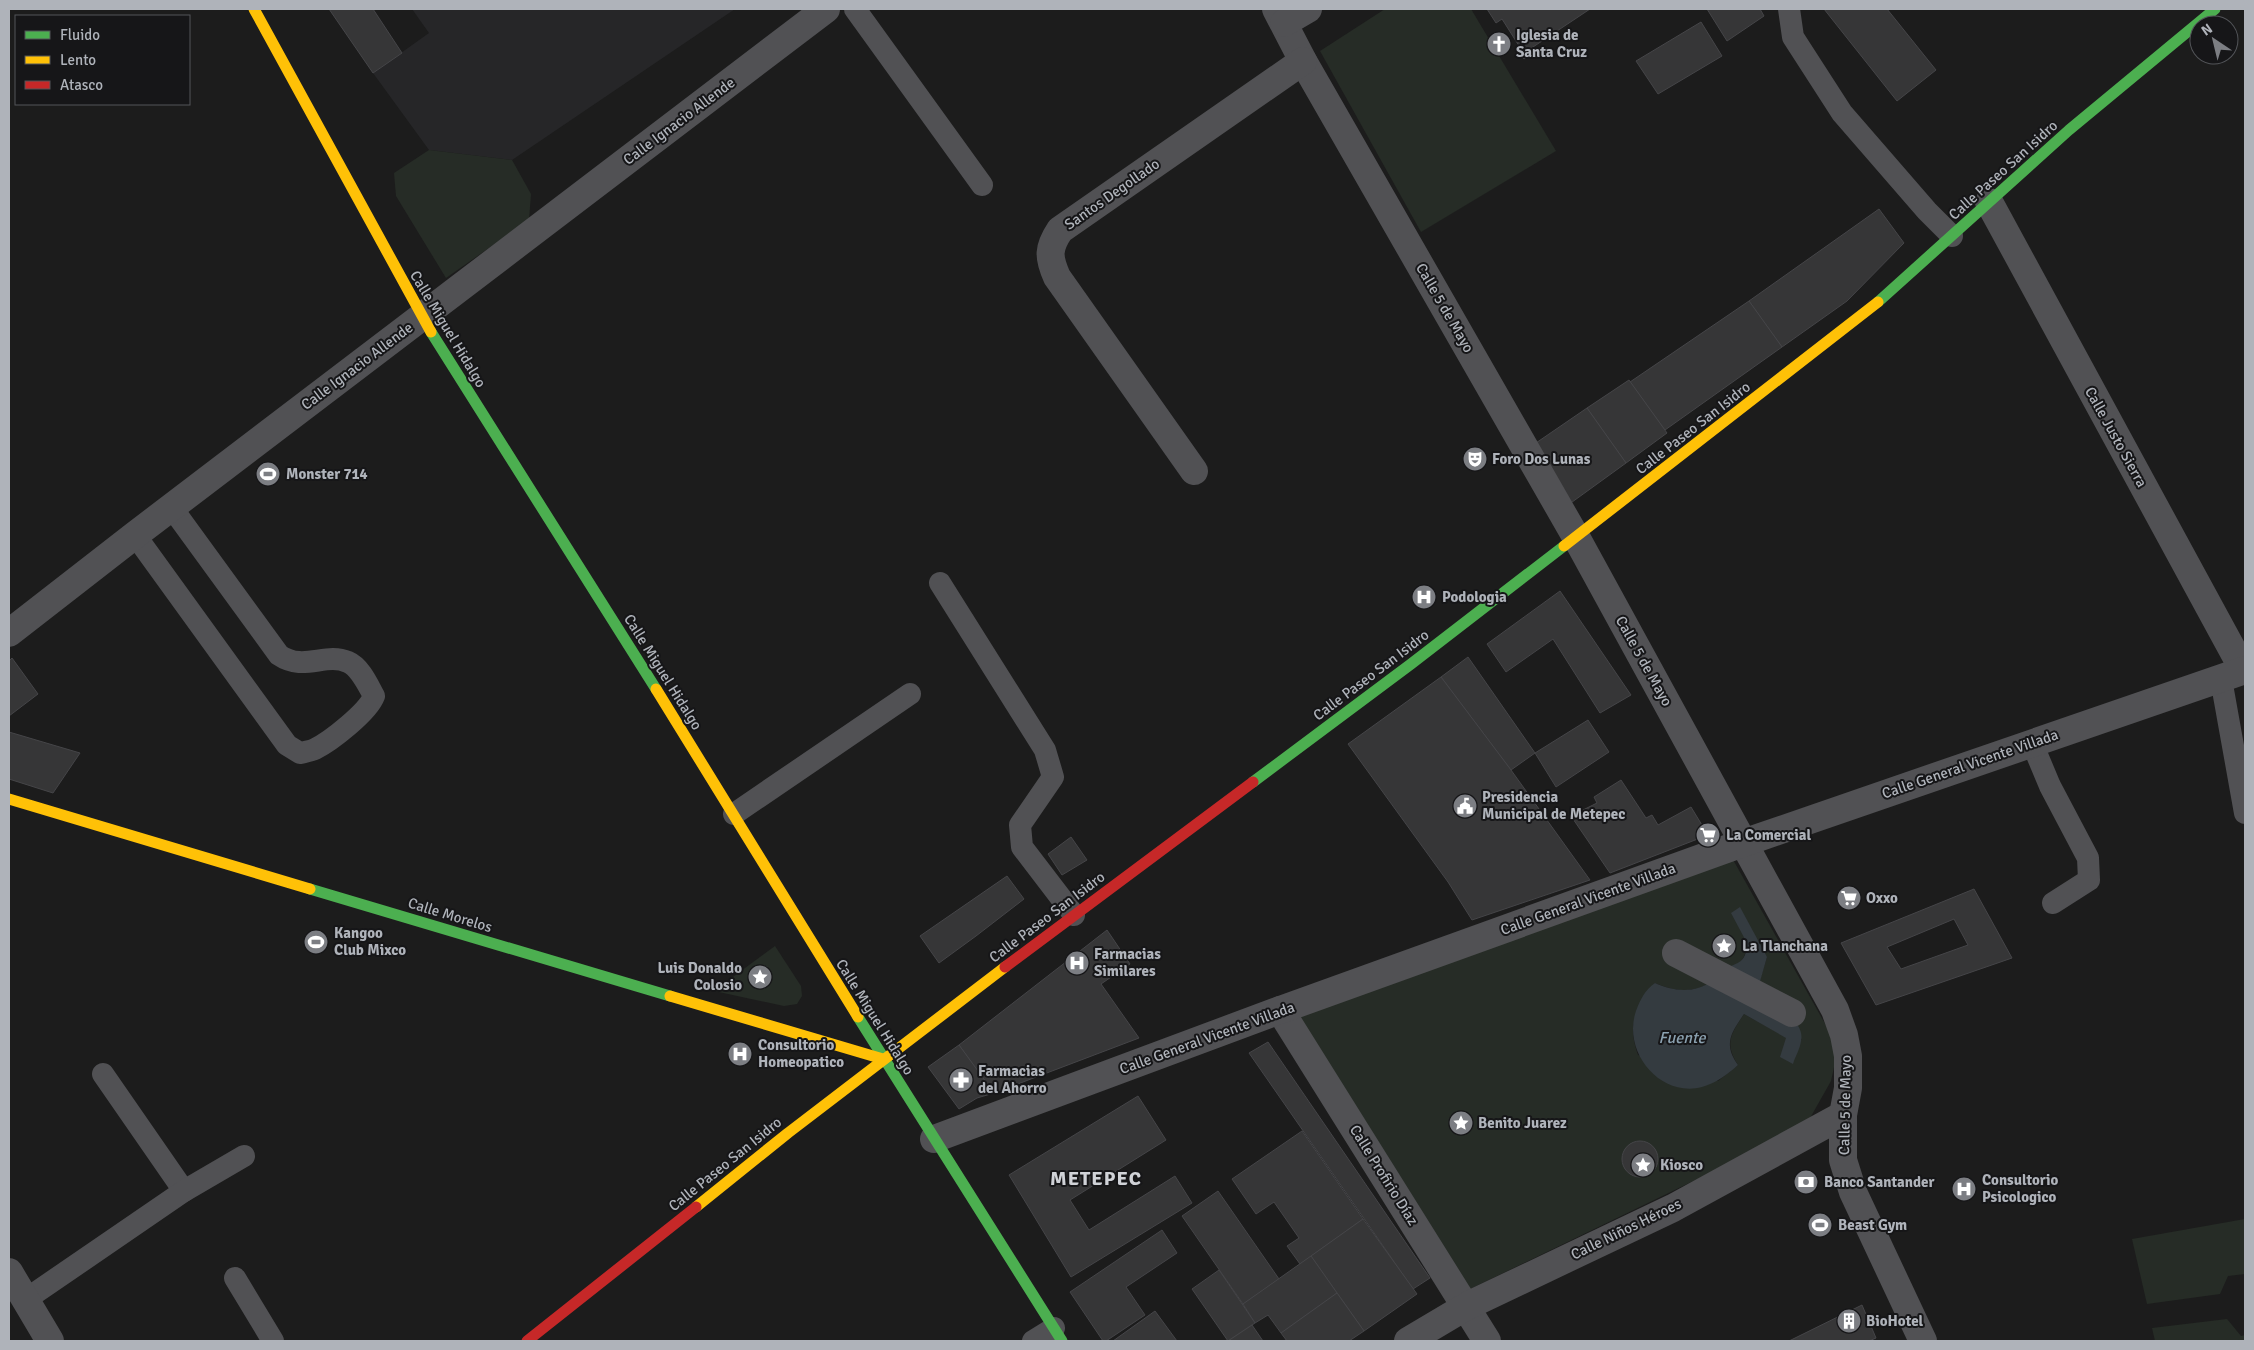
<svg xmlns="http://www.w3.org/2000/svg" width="2254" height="1350" font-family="Signika,sans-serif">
	<rect width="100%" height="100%" fill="#1c1c1c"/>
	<path fill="#262628" d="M412 9H735L512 160 429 150 373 73 429 33Z"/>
	<g fill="#262c26" fill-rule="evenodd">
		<path d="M1385 9H1471L1556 151 1421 232 1320 51Z"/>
		<path d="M429 150 512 160 531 194 529 220 446 278 396 196 394 173Z"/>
		<path d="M1722 840 1833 1038 1836 1058 1831 1081 1805 1127 1466 1291 1289 1015ZM1745 936 1767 957 1754 999 1802 1040 1787 1038 1744 1014C1731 1034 1724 1043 1738 1065L1718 1081 1638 1055C1626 1020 1637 1013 1655 983 1672 991 1694 994 1711 982 1717 978 1720 971 1726 968 1728 967 1731 967 1734 966 1746 961 1748 948 1745 936Z"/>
		<path d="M775 946 801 986 802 996 797 1004 784 1006 714 991Z"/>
		<path d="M2245 1219V1274L2228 1276 2220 1294 2147 1304 2132 1239Z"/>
		<path d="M2227 1319 2241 1336 2245 1335V1341H2155L2152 1328Z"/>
	</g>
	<path fill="#343b40" d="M1740 907 1767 957 1755 999C1770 1007 1806 1018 1801 1041 1800 1049 1795 1057 1793 1064L1780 1057 1786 1038 1744 1014C1731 1033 1723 1044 1738 1065 1727 1075 1716 1083 1702 1087 1659 1098 1622 1051 1636 1011 1640 1000 1645 990 1655 983 1672 991 1695 994 1712 981 1717 978 1721 970 1726 968 1741 962 1746 961 1747 943L1731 913Z"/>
	<g fill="#363637" stroke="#454548" fill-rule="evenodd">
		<path d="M329 9H373L402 53 373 73Z"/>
		<path d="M1487 9H1590L1530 49 1532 53 1524 59 1519 50 1521 49 1502 19 1496 23Z"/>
		<path d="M1707 9H1760L1764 16 1727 41Z"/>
		<path d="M1824 9H1887L1936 70 1897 101Z"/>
		<path d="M1701 22 1722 56 1658 94 1636 61Z"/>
		<path d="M1879 209 1904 243 1847 301 1782 347 1749 301Z"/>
		<path d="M1749 301 1782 347 1665 430 1630 382Z"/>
		<path d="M1629 380 1667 433 1626 463 1587 408Z"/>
		<path d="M1587 408 1626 463 1568 505 1533 445Z"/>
		<path d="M1560 591 1631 695 1600 713 1553 639 1506 672 1487 644Z"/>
		<path d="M1468 657 1535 753 1511 770 1441 677Z"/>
		<path d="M12 658 38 694 9 716V661Z"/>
		<path d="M1441 677 1511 770 1590 880 1472 920 1448 882 1348 744Z"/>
		<path d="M1588 720 1609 752 1556 787 1535 753Z"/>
		<path d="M9 732 80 753 53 793 9 779Z"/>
		<path d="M1621 780 1646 818 1652 815 1658 825 1691 807 1708 835 1610 873 1571 816 1597 803 1594 797Z"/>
		<path d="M1071 837 1087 860 1062 875 1048 854Z"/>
		<path d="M1007 876 1024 899 976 936 939 963 920 936Z"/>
		<path d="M1974 889 2012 958 1876 1005 1841 943ZM1954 919 1968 945 1901 969 1887 947Z"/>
		<path d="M1107 930 1130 964 1101 984 1139 1038 994 1093 959 1045Z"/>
		<path d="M1268 1042 1430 1278 1413 1289 1249 1053Z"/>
		<path d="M959 1045 994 1093 977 1098 959 1109 928 1067Z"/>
		<path d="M1138 1096 1166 1140 1070 1200 1089 1230 1175 1176 1192 1203 1071 1277 1009 1175Z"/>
		<path d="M1302 1131 1363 1219 1300 1264 1287 1246 1299 1238 1274 1202 1256 1214 1232 1179Z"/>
		<circle cx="1640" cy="1159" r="18"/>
		<path d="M1218 1191 1279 1279 1243 1304 1182 1216Z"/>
		<path d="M1363 1219 1417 1294 1364 1331 1311 1256Z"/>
		<path d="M1162 1230 1177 1253 1126 1287 1145 1315 1106 1341H1103L1070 1292Z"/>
		<path d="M1311 1256 1337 1293 1281 1333 1268 1315 1255 1323 1243 1304Z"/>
		<path d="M1219 1270 1255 1323 1228 1341 1192 1289Z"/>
		<path d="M1337 1293 1364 1331 1349 1341H1287L1281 1333Z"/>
		<path d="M1862 1305 1876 1338 1869 1341H1789Z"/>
		<path d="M1155 1311 1177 1341H1113Z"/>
		<path d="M1252 1325 1263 1341H1228Z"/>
	</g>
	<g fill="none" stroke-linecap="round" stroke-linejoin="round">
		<g stroke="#515154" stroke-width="22">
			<path d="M855 9 982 185"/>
			<path d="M1789 9 1793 37 1842 113 1927 211 1952 236"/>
			<path d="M135 535 287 745 300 753C304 752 311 751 315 749 331 741 368 712 374 696 368 685 360 667 348 662 325 652 304 672 279 655L172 508"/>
			<path d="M940 583 1045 750 1053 777 1020 825 1022 847 1074 915"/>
			<path d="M2221 679 2245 813"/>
			<path d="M2032 743 2050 786 2088 858 2089 880 2053 903"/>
			<path d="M734 814 910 694"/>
			<path d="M103 1074 184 1191"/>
			<path d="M235 1278 273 1341"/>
			<path d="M25 1300 184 1191 244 1156"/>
			<path d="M1033 1341 1054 1328"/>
		</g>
		<g stroke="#515154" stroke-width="28">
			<path d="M1276 9 1303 61 1576 537 1835 1010 1844 1035 1848 1056V1088L1843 1115V1160L1853 1192 1923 1341"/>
			<path d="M1284 23 1308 9"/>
			<path d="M1989 202 2244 671"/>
			<path d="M1194 471 1057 277C1048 257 1048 248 1060 230L1303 61"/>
			<path d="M9 633 135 535 826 9"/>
			<path d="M1676 953 1792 1013"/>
			<path d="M1280 1010 1487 1341"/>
			<path d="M934 1139 1280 1010 1743 843 2245 670"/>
			<path d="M9 1272 50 1341"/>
			<path d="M1408 1341 1467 1306 1673 1208 1843 1115"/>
		</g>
		<g stroke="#4caf50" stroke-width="11">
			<path d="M1878 302 2069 130 2215 9"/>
			<path d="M431 332 656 689"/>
			<path d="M1253 782 1411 664 1564 546"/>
			<path d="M310 889 670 996"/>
			<path d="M858 1017 1062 1341"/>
		</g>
		<g stroke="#ffc107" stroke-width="11">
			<path d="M254 9 431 332"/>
			<path d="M1564 546 1878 302"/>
			<path d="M656 689 858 1017"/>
			<path d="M9 799 310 889"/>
			<path d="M670 996 883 1059"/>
			<path d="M696 1207 788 1133 1005 967"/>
		</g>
		<g stroke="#c62828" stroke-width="11">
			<path d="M1005 967 1253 782"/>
			<path d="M527 1341 696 1207"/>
		</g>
	</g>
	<defs>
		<symbol id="church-disc" viewBox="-11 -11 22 22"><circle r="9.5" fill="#7c7e83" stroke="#161618"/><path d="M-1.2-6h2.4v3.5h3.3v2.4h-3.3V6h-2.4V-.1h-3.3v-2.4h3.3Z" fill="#fff"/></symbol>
		<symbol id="theatre-disc" viewBox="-11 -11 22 22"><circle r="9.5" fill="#7c7e83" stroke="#161618"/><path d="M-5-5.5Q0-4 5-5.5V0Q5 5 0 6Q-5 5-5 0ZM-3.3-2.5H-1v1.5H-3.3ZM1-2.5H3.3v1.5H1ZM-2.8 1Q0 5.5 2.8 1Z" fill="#fff"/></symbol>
		<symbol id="stadium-disc" viewBox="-11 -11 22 22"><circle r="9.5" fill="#7c7e83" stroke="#161618"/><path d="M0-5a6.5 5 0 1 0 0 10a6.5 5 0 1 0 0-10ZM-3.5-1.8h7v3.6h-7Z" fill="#fff"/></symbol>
		<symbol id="hospital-disc" viewBox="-11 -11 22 22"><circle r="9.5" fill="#7c7e83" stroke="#161618"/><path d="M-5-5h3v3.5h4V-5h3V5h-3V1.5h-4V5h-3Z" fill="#fff"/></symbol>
		<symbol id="civic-disc" viewBox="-11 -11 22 22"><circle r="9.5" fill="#7c7e83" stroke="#161618"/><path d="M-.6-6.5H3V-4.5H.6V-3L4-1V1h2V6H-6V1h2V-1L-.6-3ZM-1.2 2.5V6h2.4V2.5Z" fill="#fff"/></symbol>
		<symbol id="supermarket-disc" viewBox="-11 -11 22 22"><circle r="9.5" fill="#7c7e83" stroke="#161618"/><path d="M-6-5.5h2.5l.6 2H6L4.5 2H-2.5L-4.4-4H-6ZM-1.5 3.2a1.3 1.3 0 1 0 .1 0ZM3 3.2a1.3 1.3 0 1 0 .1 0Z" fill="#fff"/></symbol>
		<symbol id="sight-disc" viewBox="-11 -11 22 22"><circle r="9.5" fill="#7c7e83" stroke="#161618"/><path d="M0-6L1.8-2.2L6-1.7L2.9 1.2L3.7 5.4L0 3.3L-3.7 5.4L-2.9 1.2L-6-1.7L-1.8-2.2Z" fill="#fff"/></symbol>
		<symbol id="pharmacy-disc" viewBox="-11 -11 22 22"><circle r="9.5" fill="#7c7e83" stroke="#161618"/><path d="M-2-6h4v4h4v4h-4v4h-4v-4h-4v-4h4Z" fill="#fff"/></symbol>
		<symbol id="bank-disc" viewBox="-11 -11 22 22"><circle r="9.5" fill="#7c7e83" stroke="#161618"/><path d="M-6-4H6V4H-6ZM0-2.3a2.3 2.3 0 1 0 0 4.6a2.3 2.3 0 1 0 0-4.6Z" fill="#fff"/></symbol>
		<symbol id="building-disc" viewBox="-11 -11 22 22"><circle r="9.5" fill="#7c7e83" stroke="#161618"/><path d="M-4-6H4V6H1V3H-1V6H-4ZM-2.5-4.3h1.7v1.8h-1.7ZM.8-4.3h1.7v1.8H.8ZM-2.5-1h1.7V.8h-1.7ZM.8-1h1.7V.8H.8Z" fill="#fff"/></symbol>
	</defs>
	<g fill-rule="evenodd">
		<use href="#church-disc" x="1485" y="30" width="28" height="28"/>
		<use href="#theatre-disc" x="1461" y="445" width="28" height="28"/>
		<use href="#stadium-disc" x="254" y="460" width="28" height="28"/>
		<use href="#hospital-disc" x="1410" y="583" width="28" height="28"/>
		<use href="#civic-disc" x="1451" y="792" width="28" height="28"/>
		<use href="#supermarket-disc" x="1694" y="821" width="28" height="28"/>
		<use href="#supermarket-disc" x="1835" y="884" width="28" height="28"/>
		<use href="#stadium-disc" x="302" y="928" width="28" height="28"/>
		<use href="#sight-disc" x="1710" y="932" width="28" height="28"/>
		<use href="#hospital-disc" x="1063" y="949" width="28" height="28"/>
		<use href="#sight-disc" x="746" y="963" width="28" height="28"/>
		<use href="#hospital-disc" x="726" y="1040" width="28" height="28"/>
		<use href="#pharmacy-disc" x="947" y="1066" width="28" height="28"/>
		<use href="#sight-disc" x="1447" y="1109" width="28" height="28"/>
		<use href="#sight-disc" x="1629" y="1151" width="28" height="28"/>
		<use href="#bank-disc" x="1792" y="1168" width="28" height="28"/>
		<use href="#hospital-disc" x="1950" y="1175" width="28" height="28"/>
		<use href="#stadium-disc" x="1806" y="1211" width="28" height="28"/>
		<use href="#building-disc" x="1835" y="1307" width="28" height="28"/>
	</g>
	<g text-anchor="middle" stroke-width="4" stroke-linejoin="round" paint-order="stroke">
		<g font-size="15" font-weight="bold" fill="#afb3ba" stroke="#161618" text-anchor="start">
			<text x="1516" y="40">Iglesia de<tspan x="1516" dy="17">Santa Cruz</tspan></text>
			<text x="1492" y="464">Foro Dos Lunas</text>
			<text x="286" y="479">Monster 714</text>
			<text x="1442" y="602">Podologia</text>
			<text x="1482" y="802">Presidencia<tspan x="1482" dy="17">Municipal de Metepec</tspan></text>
			<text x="1726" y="840">La Comercial</text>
			<text x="1866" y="903">Oxxo</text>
			<text x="334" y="938">Kangoo<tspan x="334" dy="17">Club Mixco</tspan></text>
			<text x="1742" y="951">La Tlanchana</text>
			<text x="1094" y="959">Farmacias<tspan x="1094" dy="17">Similares</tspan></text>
			<text x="742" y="973" text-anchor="end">Luis Donaldo<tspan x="742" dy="17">Colosio</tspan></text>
			<text x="758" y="1050">Consultorio<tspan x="758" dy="17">Homeopatico</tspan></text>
			<text x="978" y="1076">Farmacias<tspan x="978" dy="17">del Ahorro</tspan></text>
			<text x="1478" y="1128">Benito Juarez</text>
			<text x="1660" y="1170">Kiosco</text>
			<text x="1982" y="1185">Consultorio<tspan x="1982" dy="17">Psicologico</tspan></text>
			<text x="1824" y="1187">Banco Santander</text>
			<text x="1838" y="1230">Beast Gym</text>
			<text x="1866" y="1326">BioHotel</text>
		</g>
		<g font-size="15" fill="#afb3ba" stroke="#161618">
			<text transform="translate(679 121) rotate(-37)" y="5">Calle Ignacio Allende</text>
			<text transform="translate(2003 170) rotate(-42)" y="5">Calle Paseo San Isidro</text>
			<text transform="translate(1112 194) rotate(-35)" y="5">Santos Degollado</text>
			<text transform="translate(1445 308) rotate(60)" y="5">Calle 5 de Mayo</text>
			<text transform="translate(448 329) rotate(59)" y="5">Calle Miguel Hidalgo</text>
			<text transform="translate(357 366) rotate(-37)" y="5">Calle Ignacio Allende</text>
			<text transform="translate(1693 428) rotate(-38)" y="5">Calle Paseo San Isidro</text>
			<text transform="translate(2116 437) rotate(61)" y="5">Calle Justo Sierra</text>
			<text transform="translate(1644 661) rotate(61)" y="5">Calle 5 de Mayo</text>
			<text transform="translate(663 672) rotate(58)" y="5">Calle Miguel Hidalgo</text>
			<text transform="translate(1371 675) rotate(-37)" y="5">Calle Paseo San Isidro</text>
			<text transform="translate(1970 764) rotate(-19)" y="5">Calle General Vicente Villada</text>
			<text transform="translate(1588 899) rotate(-20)" y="5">Calle General Vicente Villada</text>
			<text transform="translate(450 915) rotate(17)" y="5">Calle Morelos</text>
			<text transform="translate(1047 917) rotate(-37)" y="5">Calle Paseo San Isidro</text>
			<text transform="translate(875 1017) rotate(58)" y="5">Calle Miguel Hidalgo</text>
			<text transform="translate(1207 1038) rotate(-20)" y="5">Calle General Vicente Villada</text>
			<text transform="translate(1845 1105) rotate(-89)" y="5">Calle 5 de Mayo</text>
			<text transform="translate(725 1164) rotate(-39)" y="5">Calle Paseo San Isidro</text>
			<text transform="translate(1384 1175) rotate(58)" y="5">Calle Profirio Díaz</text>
			<text transform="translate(1626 1229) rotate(-26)" y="5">Calle Niños Héroes</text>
		</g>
		<g font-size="16" font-style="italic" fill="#8ba1b0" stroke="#161618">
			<text x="1682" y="1043">Fuente</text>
		</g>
		<g font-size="20" font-weight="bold" letter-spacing="1" fill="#d0d2d7" stroke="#161618">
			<text x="1096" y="1185">METEPEC</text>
		</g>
	</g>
	<rect width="2254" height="1350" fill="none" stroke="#afb3ba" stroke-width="20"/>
	<rect x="15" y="15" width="175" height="90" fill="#161618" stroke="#535559"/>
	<rect x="25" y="31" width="25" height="8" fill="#4caf50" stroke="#535559"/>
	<text x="60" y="40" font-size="15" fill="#afb3ba">Fluido</text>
	<rect x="25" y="56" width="25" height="8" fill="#ffc107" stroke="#535559"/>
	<text x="60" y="65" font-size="15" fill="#afb3ba">Lento</text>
	<rect x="25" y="81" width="25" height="8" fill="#c62828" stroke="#535559"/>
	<text x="60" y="90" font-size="15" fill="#afb3ba">Atasco</text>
	<g transform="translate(2214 40) rotate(325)"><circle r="24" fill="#161618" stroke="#535559"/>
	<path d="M0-4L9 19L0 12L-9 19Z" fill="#7c7e83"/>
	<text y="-8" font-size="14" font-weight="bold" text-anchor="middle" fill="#afb3ba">N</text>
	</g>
</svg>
